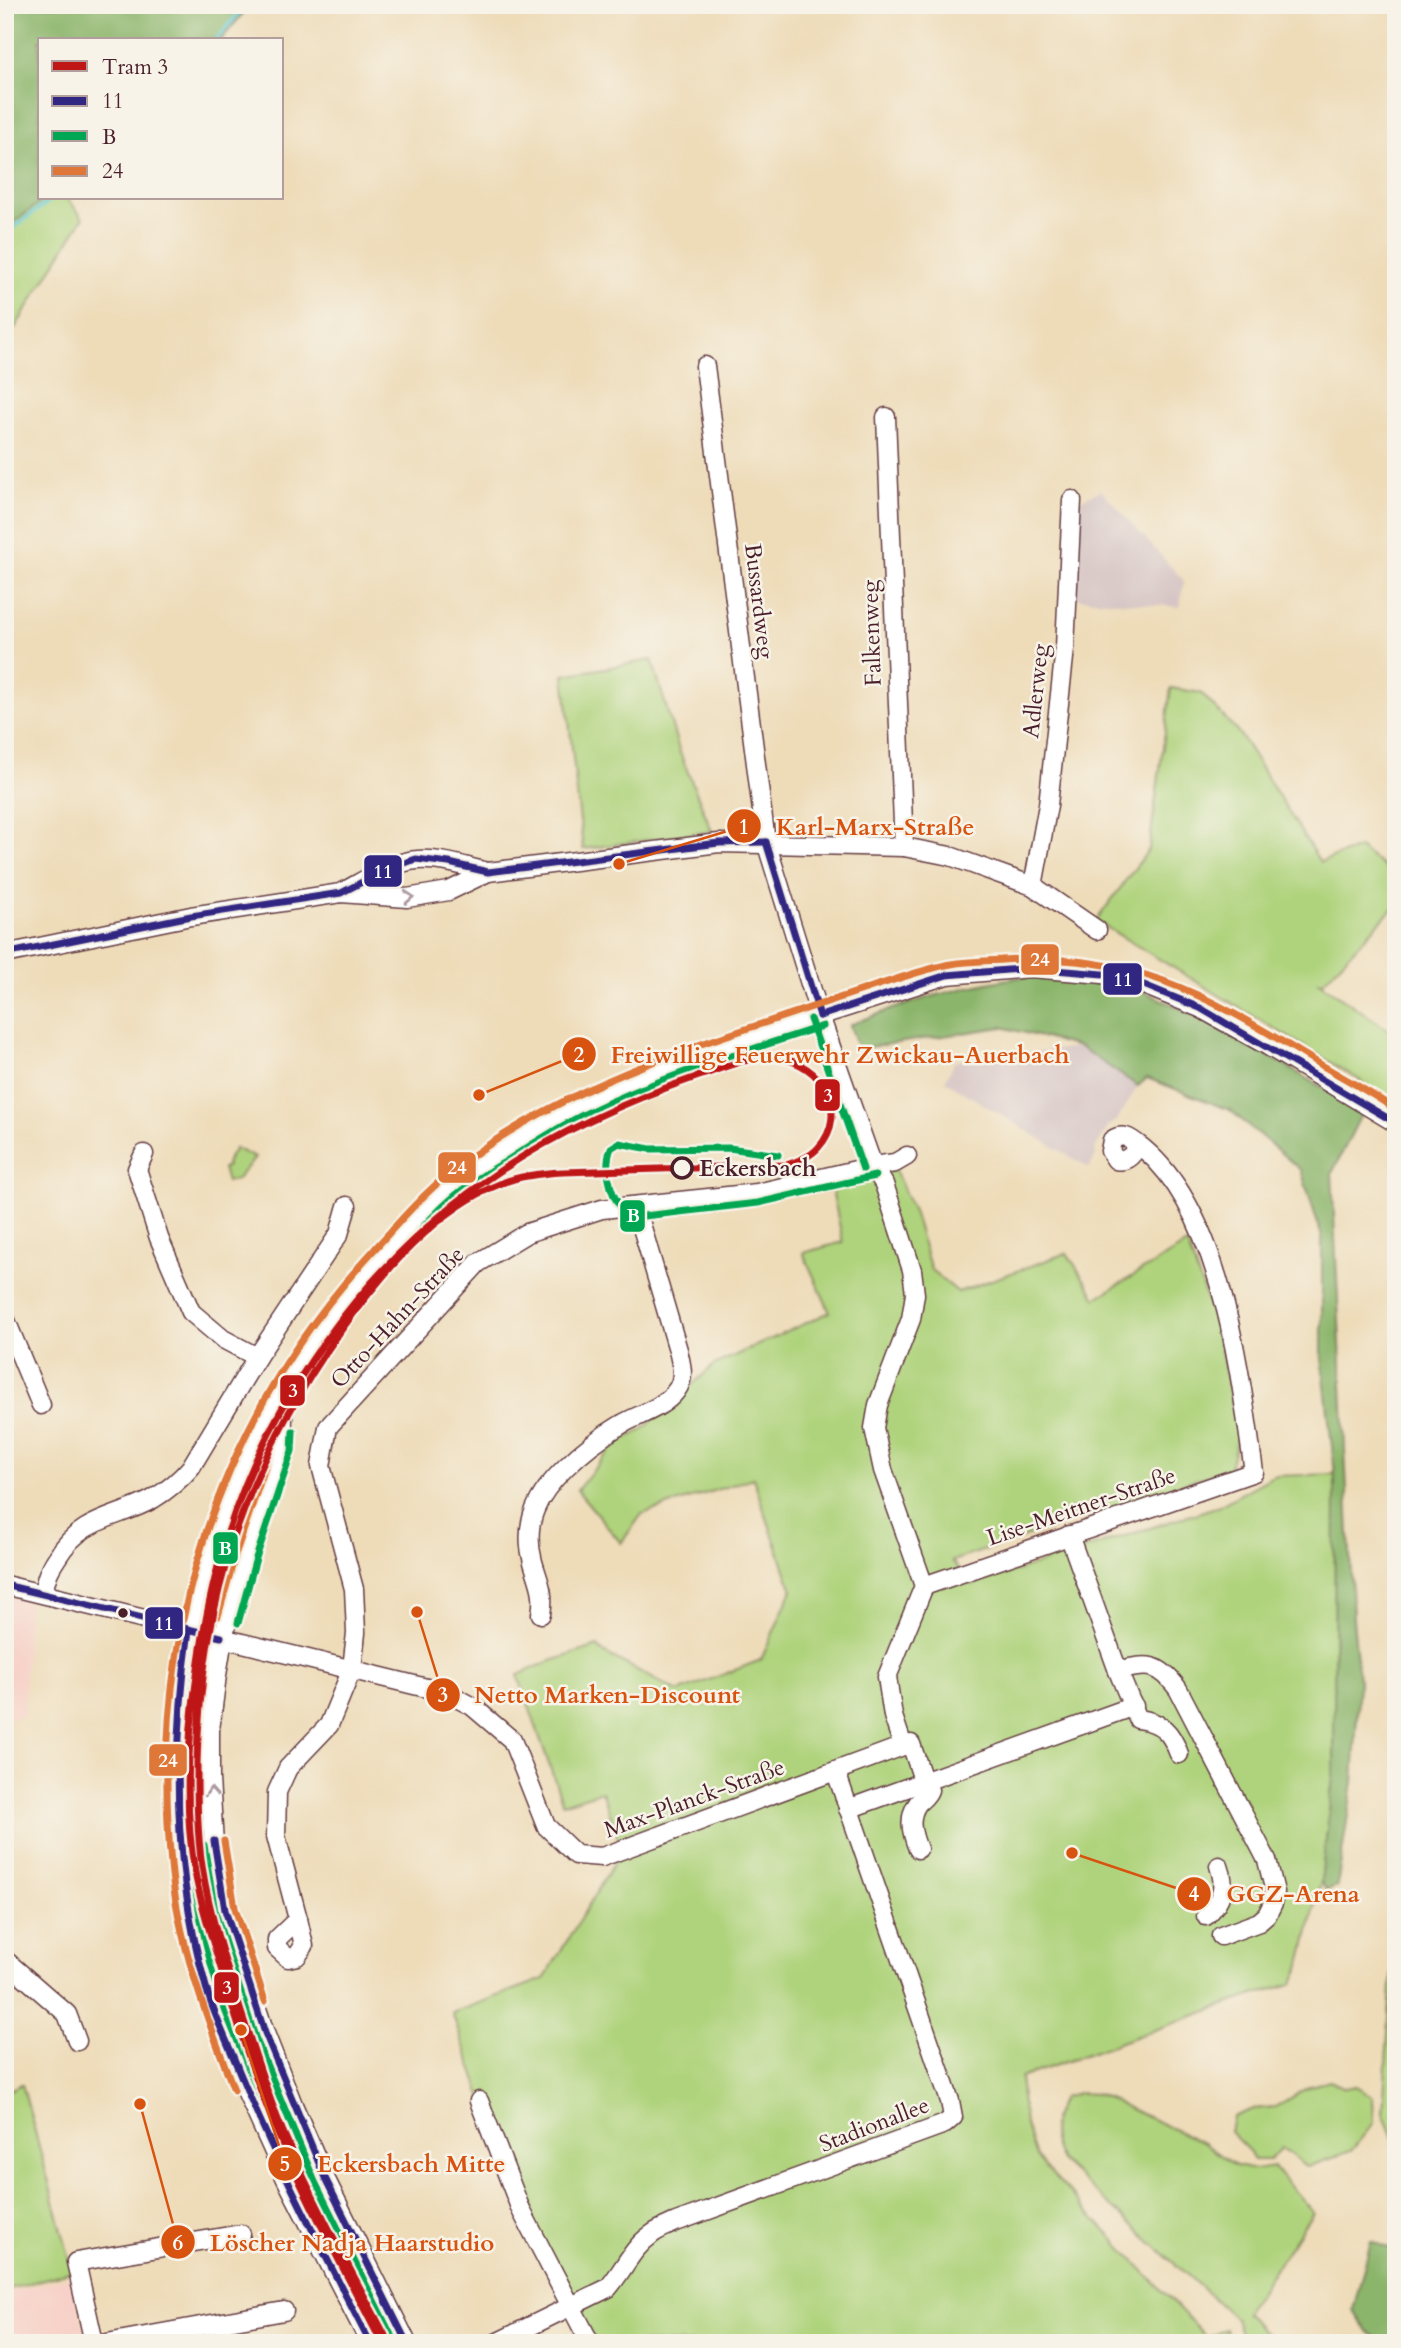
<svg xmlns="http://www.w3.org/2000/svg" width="1401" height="2348" font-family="Cardo,serif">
	<rect width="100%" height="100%" fill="#f7f3e8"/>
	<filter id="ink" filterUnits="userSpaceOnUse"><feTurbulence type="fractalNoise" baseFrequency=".0143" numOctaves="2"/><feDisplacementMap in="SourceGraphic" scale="14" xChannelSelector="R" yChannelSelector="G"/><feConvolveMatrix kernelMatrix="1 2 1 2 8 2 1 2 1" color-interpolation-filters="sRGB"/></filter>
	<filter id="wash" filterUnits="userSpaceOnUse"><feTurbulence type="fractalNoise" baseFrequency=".00686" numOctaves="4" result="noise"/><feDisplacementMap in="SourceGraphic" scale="28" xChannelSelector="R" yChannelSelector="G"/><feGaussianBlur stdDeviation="1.57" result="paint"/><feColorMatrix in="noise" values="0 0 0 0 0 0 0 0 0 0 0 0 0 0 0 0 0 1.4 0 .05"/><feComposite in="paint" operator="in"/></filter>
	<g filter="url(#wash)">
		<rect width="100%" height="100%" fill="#eedcb9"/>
		<g fill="#f7d1c8">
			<path d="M5 1595 28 1601 24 1715 5 1721Z"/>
			<path d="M72 2276 87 2343H5V2293Z"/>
		</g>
		<g fill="#d2bfc0">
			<path d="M1101 490 1184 581 1180 607 1072 598 1078 501Z"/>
			<path d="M1080 1047 1138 1086 1118 1119 1109 1126 1095 1148 1096 1156 1089 1168 945 1081 955 1061Z"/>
		</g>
		<g fill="#afd37b" stroke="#7c7953" stroke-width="2">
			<path d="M46 198H67L83 218 10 336 5 339V229Z"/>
			<path d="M652 660 680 753 712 831 583 849 564 675Z"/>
			<path d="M1171 688 1201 693 1239 733 1320 862 1359 848 1396 876V905L1323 982 1317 981 1396 1035V1102L1096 921 1149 849Z"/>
			<path d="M235 1148 255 1158 237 1179 227 1182 223 1168 227 1166 226 1163Z"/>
			<path d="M895 1170 913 1211 931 1270 958 1292 1067 1253 1096 1298 1187 1244 1216 1326 1238 1434 1230 1468 952 1561 972 1585 1219 1506 1273 1476 1335 1474 1334 1768 1321 1882 1300 1968 1292 1984 1247 1997 1020 2078 1025 2124 1036 2157 1207 2338 1226 2329 1230 2343H596L518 2194 452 2013 544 1979 622 1850 602 1791 563 1804 518 1675 548 1662 598 1646 601 1651 678 1692 761 1660 792 1590 753 1478 642 1514 621 1543 577 1490 616 1443 641 1431 714 1365 830 1312 803 1253 843 1242 831 1185Z"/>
			<path d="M1396 1906V2145L1383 2113Z"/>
			<path d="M1330 2081 1345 2088 1356 2086 1373 2097 1374 2123 1351 2151 1307 2167 1282 2148 1269 2160H1254L1250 2152 1230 2132 1233 2117 1254 2109 1275 2107 1310 2086Z"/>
			<path d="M22 2084 73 2271 5 2290V2092Z"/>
			<path d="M1078 2093 1098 2094 1204 2143 1236 2166 1255 2170 1273 2167 1313 2212 1245 2313 1277 2343H1244L1236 2319 1061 2161C1048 2136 1050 2124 1062 2098Z"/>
		</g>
		<g fill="#8bb56b" stroke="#6a6a4b" stroke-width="2">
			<path d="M250 5 221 40H40V198H46L5 229V6Z"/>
			<path d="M1029 976 1104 983 1143 991 1212 1023 1363 1111 1332 1173 1353 1619 1359 1681 1353 1782 1337 1886 1326 1890 1321 1882 1334 1768 1335 1474 1322 1358V1237L1301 1170 1230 1110 1147 1078 1138 1086 1080 1047 1002 1027 858 1049 850 1025C907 1002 968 984 1029 976Z"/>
			<path d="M1371 2241 1396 2251V2343C1372 2343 1365 2328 1353 2310Z"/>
		</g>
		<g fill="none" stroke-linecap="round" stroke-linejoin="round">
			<g stroke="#5cc9d1" stroke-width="3.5">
				<path d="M216 40 246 5"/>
				<path d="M5 234 53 198"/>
			</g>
		</g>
	</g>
	<g filter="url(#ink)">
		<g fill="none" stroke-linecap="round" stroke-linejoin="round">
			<defs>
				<g id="minor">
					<path d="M886 417 904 847"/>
					<path d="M1033 886 1048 805 1065 648 1072 500"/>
					<path d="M341 893C362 882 394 861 417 860 441 858 466 867 488 872"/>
					<path d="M5 954 191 916 341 893 407 898 449 891 488 872 719 843 904 847 950 856 1033 886 1097 930"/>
					<path d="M144 1154 137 1169 159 1238 191 1312 223 1339 257 1357"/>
					<path d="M5 1318 41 1405"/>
					<path d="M289 1386 283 1418 282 1449 235 1592 223 1638 217 1675 210 1730V1779L215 1860 225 1910 244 1969 265 2033 294 2107 325 2178 407 2343"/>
					<path d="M1069 1535 1118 1671 1138 1719C1162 1722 1171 1732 1179 1754"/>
					<path d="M5 1585 447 1693 472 1706 512 1740 546 1826 576 1855 602 1857 903 1746 893 1716 887 1677 924 1586 883 1470 874 1428 878 1405 911 1319 915 1294 912 1270 884 1184 873 1166 820 1016 766 842 705 366"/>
					<path d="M924 1586 1254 1472C1240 1374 1223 1216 1144 1149 1133 1141 1125 1131 1112 1140L1110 1151 1116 1160C1127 1163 1133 1154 1139 1145"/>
					<path d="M44 1593C45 1578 49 1570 57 1558 81 1517 117 1519 153 1499 168 1490 180 1480 191 1467L257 1357 339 1234 347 1206"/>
					<path d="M541 1614C545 1592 539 1583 533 1562 522 1522 538 1494 566 1467 583 1450 602 1436 622 1424 640 1414 663 1408 676 1391 686 1378 681 1364 678 1350L636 1207"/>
					<path d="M1118 1671C1148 1663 1159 1663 1178 1689L1267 1860 1275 1892 1273 1903 1267 1915 1259 1922 1221 1936"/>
					<path d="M911 1744 924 1783 929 1790C927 1796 923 1798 918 1803 907 1818 912 1834 918 1849"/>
					<path d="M848 1809 1134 1706"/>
					<path d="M1206 1916C1221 1901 1227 1887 1219 1866"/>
					<path d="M298 1919 276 1836 277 1792 288 1768 329 1725 352 1669 356 1633 354 1589 321 1466 328 1427 478 1263 527 1233 602 1209 757 1193 873 1166 895 1163 907 1156"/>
					<path d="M298 1919 304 1946 297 1956 288 1958 277 1948V1939Z"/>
					<path d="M5 1960 67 2014 77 2041"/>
					<path d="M479 2101 521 2210 590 2343"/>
					<path d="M94 2343 76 2262 241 2234"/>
					<path d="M107 2343 284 2311"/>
					<path d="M370 2343 286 2179 244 2086 215 2013 207 1987 191 1919 182 1866 177 1815 176 1766 182 1670 200 1584 222 1511 252 1440 300 1356 340 1301 376 1259 459 1179 523 1138 582 1103 741 1041 947 975 1031 968 1103 974 1139 983 1200 1008 1268 1046 1396 1123"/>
					<path d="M496 2343 608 2288C623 2271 632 2248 651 2235 658 2229 668 2226 676 2222L945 2124 953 2117 950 2101 836 1772"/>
				</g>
			</defs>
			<use href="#minor" stroke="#633b40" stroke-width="21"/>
			<use href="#minor" stroke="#fff" stroke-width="18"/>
			<defs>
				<g id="bus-1">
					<path d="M766 842 820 1016"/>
					<path d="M5 954 191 916 341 893 389 868 416 859 449 863 488 872 719 843 766 842"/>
					<path d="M820 1016 947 975 1031 968 1103 974 1139 983 1200 1008 1396 1123"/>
					<path d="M5 1585 221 1637"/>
					<path d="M189 1630C172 1749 173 1870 206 1987 214 2016 228 2043 239 2071 277 2164 324 2253 370 2343"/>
					<path d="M214 1841 225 1910 265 2033 325 2178 407 2343"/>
				</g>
				<g id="bus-2">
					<path d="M810 1019 863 1169"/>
					<path d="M778 1155 729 1148 650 1149 619 1143 611 1148C602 1170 612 1209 635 1217L758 1203 875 1176"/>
					<path d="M238 1623 256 1558 292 1451 293 1431"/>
					<path d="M204 1845 215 1912 255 2037 315 2182 395 2343"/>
					<path d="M379 2338C332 2246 283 2155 245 2059 236 2036 225 2013 218 1989 143 1737 209 1465 384 1271 410 1242 435 1210 466 1187 479 1177 494 1169 508 1160 534 1143 560 1126 587 1113 662 1076 744 1052 823 1026"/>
				</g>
				<g id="bus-3">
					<path d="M218 1616 236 1552 272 1447 273 1428"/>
					<path d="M224 1841 235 1908 265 2001"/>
					<path d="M234 2090C206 2016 178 1943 171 1864 149 1635 217 1420 373 1251 398 1223 423 1194 452 1171 538 1104 644 1062 746 1029 788 1015 830 1001 872 987 898 979 924 969 951 964 968 961 985 961 1002 960 1132 952 1201 992 1308 1057 1337 1075 1368 1090 1396 1110"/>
				</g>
			</defs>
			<use href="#bus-1" stroke="#f7f3e8" stroke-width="12"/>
			<use href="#bus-2" stroke="#f7f3e8" stroke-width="12"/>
			<use href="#bus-3" stroke="#f7f3e8" stroke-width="12"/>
			<use href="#bus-1" stroke="#312783" stroke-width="7"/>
			<use href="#bus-2" stroke="#00a651" stroke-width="7"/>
			<use href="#bus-3" stroke="#de7737" stroke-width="7"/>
			<defs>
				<path id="tram-1" d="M382 2343C348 2277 312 2211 282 2143 258 2089 240 2032 223 1975 213 1941 201 1907 195 1872 183 1805 188 1734 198 1668 204 1626 212 1585 224 1545 267 1402 361 1269 484 1182 550 1135 623 1102 699 1076 723 1068 750 1055 777 1058 821 1062 851 1112 818 1148 810 1157 798 1161 787 1165L563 1172C543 1173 522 1175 502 1183 436 1209 383 1272 342 1329 247 1462 200 1599 197 1763 197 1798 197 1832 202 1866 210 1918 227 1969 243 2018 257 2059 269 2102 287 2141 317 2210 354 2276 389 2343"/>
			</defs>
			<use href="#tram-1" stroke="#f7f3e8" stroke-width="12"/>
			<use href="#tram-1" stroke="#be1716" stroke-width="7"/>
		</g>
		<defs><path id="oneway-chevron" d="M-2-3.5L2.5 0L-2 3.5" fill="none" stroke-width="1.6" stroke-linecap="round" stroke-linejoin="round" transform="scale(1.75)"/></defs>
		<g stroke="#ae9aa0">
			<use href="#oneway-chevron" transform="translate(409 897) rotate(-4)"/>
			<use href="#oneway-chevron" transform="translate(211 1792) rotate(-94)"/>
		</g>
	</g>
	<circle fill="#f7f3e8" stroke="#4a1f2b" stroke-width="3.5" cx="682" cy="1168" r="10"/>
	<circle fill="#4a1f2b" stroke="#f7f3e8" stroke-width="2.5" cx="123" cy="1613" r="6"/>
	<g text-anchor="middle" stroke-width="5" stroke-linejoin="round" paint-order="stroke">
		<g font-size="23" fill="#4a1f2b" stroke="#f7f3e8">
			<text transform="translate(760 601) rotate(83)" y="8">Bussardweg</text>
			<text transform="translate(871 633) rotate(-92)" y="8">Falkenweg</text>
			<text transform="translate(1035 691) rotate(-84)" y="8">Adlerweg</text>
			<text transform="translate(397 1317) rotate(-47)" y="8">Otto-Hahn-Straße</text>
			<text transform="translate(1081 1506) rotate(-19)" y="8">Lise-Meitner-Straße</text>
			<text transform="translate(694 1798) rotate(-20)" y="8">Max-Planck-Straße</text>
			<text transform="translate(874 2124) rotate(-21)" y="8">Stadionallee</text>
		</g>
		<g font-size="23" font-weight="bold" fill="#4a1f2b" stroke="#f7f3e8" text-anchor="start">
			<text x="699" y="1176">Eckersbach</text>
		</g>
	</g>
	<path fill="none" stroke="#d8530f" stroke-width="2.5" d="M619 864L744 826M479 1095L579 1054M417 1612L443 1695M1072 1853L1194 1894M241 2030L285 2164M140 2104L178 2242"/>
	<g fill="#d8530f" stroke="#f7f3e8" stroke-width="2.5">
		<circle cx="619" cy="864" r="7"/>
		<circle cx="479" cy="1095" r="7"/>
		<circle cx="417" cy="1612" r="7"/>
		<circle cx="1072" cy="1853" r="7"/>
		<circle cx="241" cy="2030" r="7"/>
		<circle cx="140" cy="2104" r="7"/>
		<circle cx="744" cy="826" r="18"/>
		<circle cx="579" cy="1054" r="18"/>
		<circle cx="443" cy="1695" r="18"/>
		<circle cx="1194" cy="1894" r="18"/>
		<circle cx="285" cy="2164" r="18"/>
		<circle cx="178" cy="2242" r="18"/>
	</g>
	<g font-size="21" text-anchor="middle" font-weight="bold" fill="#fff">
		<text x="744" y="834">1</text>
		<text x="579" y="1062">2</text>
		<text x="443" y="1702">3</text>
		<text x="1194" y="1901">4</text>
		<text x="285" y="2171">5</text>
		<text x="178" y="2250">6</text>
	</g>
	<g font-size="24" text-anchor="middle" font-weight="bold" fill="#d8530f" stroke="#f7f3e8" stroke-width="5" stroke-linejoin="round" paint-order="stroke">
		<text x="875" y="835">Karl-Marx-Straße</text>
		<text x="840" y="1063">Freiwillige Feuerwehr Zwickau-Auerbach</text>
		<text x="607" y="1703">Netto Marken-Discount</text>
		<text x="1293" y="1902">GGZ-Arena</text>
		<text x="411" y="2172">Eckersbach Mitte</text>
		<text x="352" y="2251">Löscher Nadja Haarstudio</text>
	</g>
	<g stroke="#f7f3e8" stroke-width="2.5">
		<rect x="363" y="854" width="40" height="34" rx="7" fill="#312783"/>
		<rect x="1020" y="943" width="40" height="33" rx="7" fill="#de7737"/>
		<rect x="1102" y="962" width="41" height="34" rx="7" fill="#312783"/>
		<rect x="814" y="1078" width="27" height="34" rx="7" fill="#be1716"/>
		<rect x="437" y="1151" width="40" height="33" rx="7" fill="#de7737"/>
		<rect x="619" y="1199" width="27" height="34" rx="7" fill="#00a651"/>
		<rect x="279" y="1374" width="27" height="33" rx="7" fill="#be1716"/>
		<rect x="212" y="1531" width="27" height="34" rx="7" fill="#00a651"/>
		<rect x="144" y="1606" width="40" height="34" rx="7" fill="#312783"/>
		<rect x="148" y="1743" width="40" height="34" rx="7" fill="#de7737"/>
		<rect x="213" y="1971" width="27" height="33" rx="7" fill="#be1716"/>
	</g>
	<g font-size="19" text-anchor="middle" font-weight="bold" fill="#fff">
		<text x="383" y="878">11</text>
		<text x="1040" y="966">24</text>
		<text x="1123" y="986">11</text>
		<text x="828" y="1102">3</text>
		<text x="457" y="1174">24</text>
		<text x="633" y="1222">B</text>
		<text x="293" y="1397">3</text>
		<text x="225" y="1555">B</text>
		<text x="164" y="1630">11</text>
		<text x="168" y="1767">24</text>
		<text x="227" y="1994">3</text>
	</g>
	<rect width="1401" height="2348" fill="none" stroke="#f7f3e8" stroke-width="28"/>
	<rect x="38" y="38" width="245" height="161" fill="#f7f3e8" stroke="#b29e9c" stroke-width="2"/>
	<rect x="52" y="61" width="35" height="10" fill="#be1716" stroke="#b29e9c" stroke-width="2"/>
	<text x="102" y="74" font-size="21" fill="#4a1f2b">Tram 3</text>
	<rect x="52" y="96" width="35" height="10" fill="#312783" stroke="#b29e9c" stroke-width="2"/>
	<text x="102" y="108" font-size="21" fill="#4a1f2b">11</text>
	<rect x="52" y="131" width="35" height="10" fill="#00a651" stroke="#b29e9c" stroke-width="2"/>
	<text x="102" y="144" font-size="21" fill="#4a1f2b">B</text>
	<rect x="52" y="166" width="35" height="10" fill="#de7737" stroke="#b29e9c" stroke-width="2"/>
	<text x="102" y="178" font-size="21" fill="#4a1f2b">24</text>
</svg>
